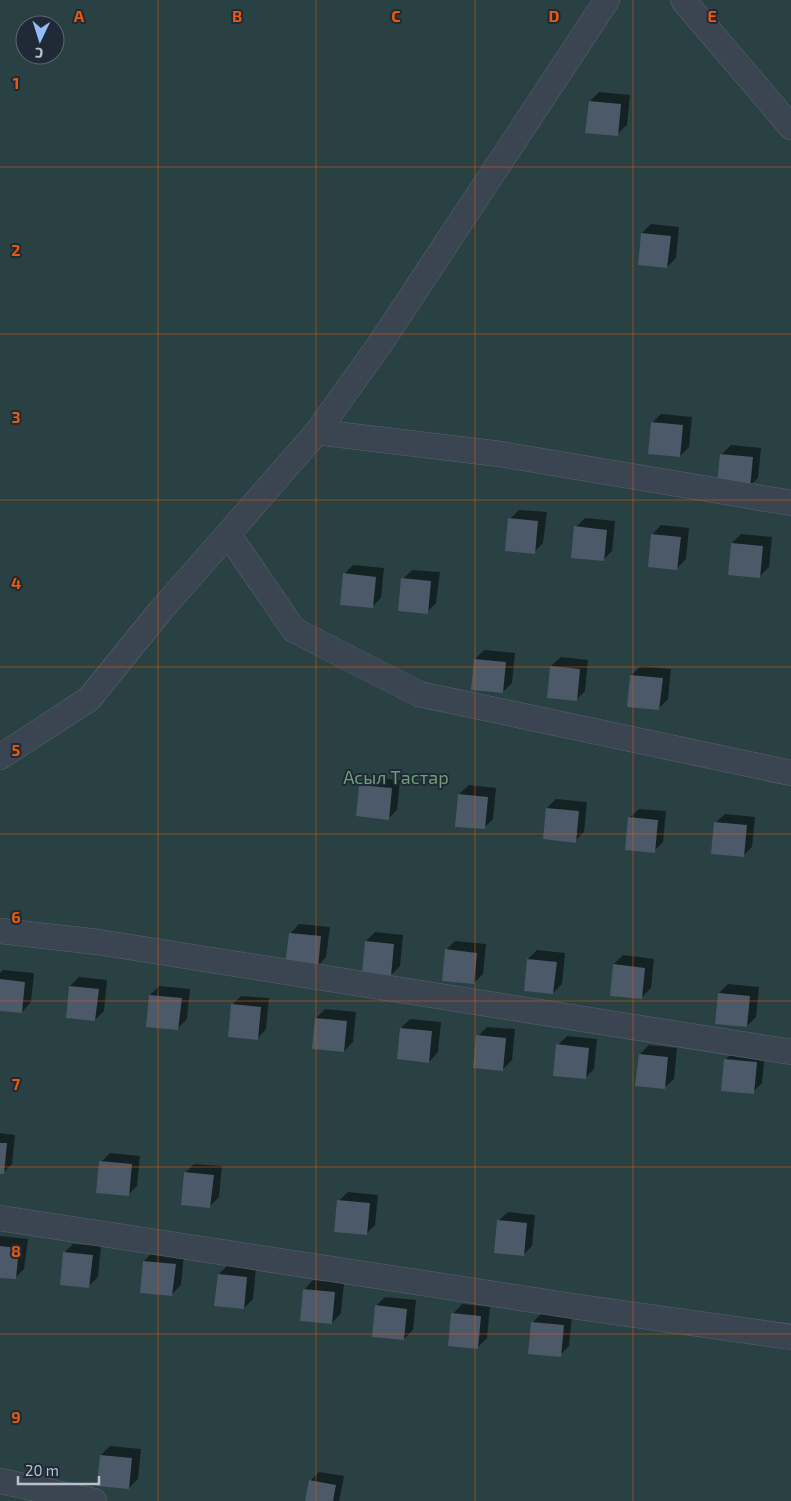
<svg xmlns="http://www.w3.org/2000/svg" width="791" height="1501" font-family="'Exo 2',sans-serif">
	<rect width="100%" height="100%" fill="#273342"/>
	<path fill="#294143" fill-rule="evenodd" d="M0 0H791V1501H0ZM25 25H55V55H25Z"/>
	<g fill="#0007">
		<path d="M599 92 630 95 627 125 617 134 590 101Z"/>
		<path d="M651 224 679 227 676 258 667 267 642 233Z"/>
		<path d="M661 414 692 417 689 447 680 456 652 423Z"/>
		<path d="M731 445 761 448 758 478 749 487 721 455Z"/>
		<path d="M519 510 547 512 543 543 534 552 510 519Z"/>
		<path d="M585 518 615 521 612 551 603 560 576 527Z"/>
		<path d="M661 525 689 528 686 559 677 568 652 535Z"/>
		<path d="M741 534 772 537 769 567 760 576 732 543Z"/>
		<path d="M353 565 384 568 381 598 372 607 344 574Z"/>
		<path d="M412 570 440 572 436 603 427 612 403 579Z"/>
		<path d="M484 650 515 653 512 683 503 692 472 689 475 659Z"/>
		<path d="M561 657 588 660 585 691 576 700 551 666Z"/>
		<path d="M641 666 671 669 668 699 659 708 631 675Z"/>
		<path d="M370 777 400 780 397 810 388 819 360 786Z"/>
		<path d="M469 785 496 788 493 819 484 828 459 794Z"/>
		<path d="M556 799 587 802 584 832 575 841 547 808Z"/>
		<path d="M639 809 666 811 663 842 654 851 629 818Z"/>
		<path d="M725 814 755 817 752 847 743 856 715 823Z"/>
		<path d="M299 924 330 927 326 957 317 967 290 934Z"/>
		<path d="M375 932 403 935 400 966 391 975 366 941Z"/>
		<path d="M455 941 486 944 483 974 474 983 446 950Z"/>
		<path d="M537 950 565 953 562 984 553 993 528 959Z"/>
		<path d="M623 955 654 959 651 988 642 997 614 964Z"/>
		<path d="M3 970 34 973 31 1002 22 1012 0 1009V973Z"/>
		<path d="M79 977 107 980 104 1011 95 1020 70 986Z"/>
		<path d="M728 984 759 987 756 1017 747 1026 719 993Z"/>
		<path d="M159 986 190 989 187 1019 178 1028 150 995Z"/>
		<path d="M241 996 269 998 266 1029 257 1039 232 1005Z"/>
		<path d="M325 1009 356 1012 353 1042 344 1051 316 1018Z"/>
		<path d="M410 1019 441 1022 438 1052 429 1062 401 1028Z"/>
		<path d="M487 1027 515 1029 512 1060 503 1069 478 1036Z"/>
		<path d="M567 1036 597 1039 594 1069 585 1078 558 1045Z"/>
		<path d="M649 1045 677 1048 674 1079 664 1088 640 1054Z"/>
		<path d="M735 1050 765 1053 762 1083 753 1092 726 1059Z"/>
		<path d="M0 1133 15 1135 12 1164 3 1173H0Z"/>
		<path d="M110 1153 140 1156 137 1186 128 1195 101 1162Z"/>
		<path d="M194 1164 222 1166 219 1197 210 1206 185 1173Z"/>
		<path d="M348 1192 378 1195 375 1225 366 1234 339 1201Z"/>
		<path d="M508 1212 535 1215 532 1246 523 1255 498 1221Z"/>
		<path d="M0 1236 28 1239 24 1269 15 1278 0 1277Z"/>
		<path d="M73 1244 101 1246 98 1277 89 1286 64 1253Z"/>
		<path d="M153 1252 184 1255 181 1285 172 1294 144 1261Z"/>
		<path d="M228 1265 256 1268 253 1299 244 1308 219 1274Z"/>
		<path d="M313 1280 344 1283 341 1313 332 1323 304 1290Z"/>
		<path d="M385 1297 416 1300 413 1330 404 1339 376 1306Z"/>
		<path d="M462 1304 490 1307 487 1338 478 1347 453 1314Z"/>
		<path d="M542 1313 572 1316 569 1346 560 1355 533 1322Z"/>
		<path d="M110 1446 141 1449 138 1479 129 1488 98 1485 101 1455Z"/>
		<path d="M319 1472 344 1476 339 1501H306L310 1481Z"/>
	</g>
	<g fill="#4b5968">
		<path d="M589 101 621 104 618 136 585 133Z"/>
		<path d="M641 233 671 236 667 268 638 265Z"/>
		<path d="M651 422 683 425 680 457 648 454Z"/>
		<path d="M720 454 753 457 750 488 717 485Z"/>
		<path d="M508 518 538 521 535 554 505 551Z"/>
		<path d="M574 526 607 530 604 561 571 558Z"/>
		<path d="M651 534 681 537 677 570 648 567Z"/>
		<path d="M731 543 763 546 760 578 728 575Z"/>
		<path d="M343 573 376 577 373 608 340 605Z"/>
		<path d="M401 578 431 581 428 614 398 611Z"/>
		<path d="M474 659 506 662 503 693 471 690Z"/>
		<path d="M550 666 580 669 577 701 547 698Z"/>
		<path d="M630 675 663 678 659 710 627 707Z"/>
		<path d="M359 785 392 788 389 820 356 816Z"/>
		<path d="M458 794 488 797 485 829 455 827Z"/>
		<path d="M546 808 579 811 576 843 543 839Z"/>
		<path d="M628 817 658 820 655 853 625 850Z"/>
		<path d="M714 822 747 825 744 857 711 854Z"/>
		<path d="M289 933 321 936 318 968 285 965Z"/>
		<path d="M365 941 394 944 391 976 362 973Z"/>
		<path d="M445 949 477 953 474 984 442 981Z"/>
		<path d="M527 959 557 962 553 994 524 991Z"/>
		<path d="M613 964 645 968 642 999 610 996Z"/>
		<path d="M0 979 25 982 22 1013 0 1011Z"/>
		<path d="M69 986 99 989 95 1021 66 1018Z"/>
		<path d="M718 993 750 996 747 1027 715 1024Z"/>
		<path d="M149 995 182 998 178 1030 146 1027Z"/>
		<path d="M231 1004 261 1007 258 1040 228 1037Z"/>
		<path d="M315 1018 347 1021 344 1052 312 1049Z"/>
		<path d="M400 1028 432 1031 429 1063 397 1059Z"/>
		<path d="M476 1035 506 1038 503 1071 473 1068Z"/>
		<path d="M556 1044 589 1048 586 1079 553 1076Z"/>
		<path d="M639 1054 668 1057 665 1089 635 1086Z"/>
		<path d="M724 1059 757 1062 754 1094 721 1091Z"/>
		<path d="M0 1143H7L4 1174H0Z"/>
		<path d="M99 1161 132 1164 129 1196 96 1193Z"/>
		<path d="M184 1172 214 1175 210 1208 181 1205Z"/>
		<path d="M337 1200 370 1203 367 1235 334 1232Z"/>
		<path d="M497 1220 527 1223 524 1256 494 1253Z"/>
		<path d="M0 1246 19 1248 16 1279 0 1278Z"/>
		<path d="M63 1252 93 1255 89 1288 60 1285Z"/>
		<path d="M143 1261 176 1264 172 1296 140 1293Z"/>
		<path d="M218 1274 247 1277 244 1309 214 1306Z"/>
		<path d="M303 1289 335 1292 332 1324 300 1321Z"/>
		<path d="M375 1305 407 1309 404 1340 372 1337Z"/>
		<path d="M451 1313 481 1316 478 1349 448 1346Z"/>
		<path d="M531 1322 564 1325 561 1357 528 1354Z"/>
		<path d="M100 1455 132 1458 129 1489 97 1486Z"/>
		<path d="M309 1480 336 1485 333 1501H305Z"/>
	</g>
	<g fill="none" stroke-linecap="round" stroke-linejoin="round">
		<defs>
			<g id="minor">
				<path d="M607 0 380 344 317 432 500 454 791 503"/>
				<path d="M683 0 791 127"/>
				<path d="M317 432 228 534 294 630 419 694 791 773"/>
				<path d="M0 757 89 699 161 610 228 534"/>
				<path d="M0 931 98 942 791 1052"/>
				<path d="M0 1218 579 1307 791 1337"/>
				<path d="M0 1481 94 1501"/>
			</g>
		</defs>
		<use href="#minor" stroke="#59636f" stroke-width="26"/>
		<use href="#minor" stroke="#3b4552" stroke-width="25"/>
	</g>
	<path fill="none" stroke="#e8590c" stroke-width="1" stroke-opacity="0.55" d="M158 0V1501M316 0V1501M475 0V1501M633 0V1501M0 167H791M0 334H791M0 500H791M0 667H791M0 834H791M0 1001H791M0 1167H791M0 1334H791"/>
	<g text-anchor="middle" stroke-width="4" stroke-linejoin="round" paint-order="stroke">
		<g font-size="18" fill="#6f9d78" stroke="#202a37">
			<text x="396" y="784">Асыл Тастар</text>
		</g>
	</g>
	<g font-size="16" text-anchor="middle" font-weight="bold" fill="#e8590c" stroke="#202a37" stroke-width="4" stroke-linejoin="round" paint-order="stroke">
		<text x="79" y="22">A</text>
		<text x="237" y="22">B</text>
		<text x="396" y="22">C</text>
		<text x="554" y="22">D</text>
		<text x="712" y="22">E</text>
		<text x="16" y="89">1</text>
		<text x="16" y="256">2</text>
		<text x="16" y="423">3</text>
		<text x="16" y="589">4</text>
		<text x="16" y="756">5</text>
		<text x="16" y="923">6</text>
		<text x="16" y="1090">7</text>
		<text x="16" y="1257">8</text>
		<text x="16" y="1423">9</text>
	</g>
	<g transform="translate(40 40) rotate(184)"><circle r="24" fill="#202a37" stroke="#5d6673"/>
	<path d="M0-4L9 19L0 12L-9 19Z" fill="#91bcf8"/>
	<text y="-8" font-size="14" font-weight="bold" text-anchor="middle" fill="#b8c0cc">С</text>
	</g>
	<path d="M18 1476v8h81v-8" fill="none" stroke="#b8c0cc" stroke-width="2.5"/>
	<text x="25" y="1476" font-size="15" fill="#b8c0cc" stroke="#202a37" stroke-width="4" paint-order="stroke">20 m</text>
</svg>
